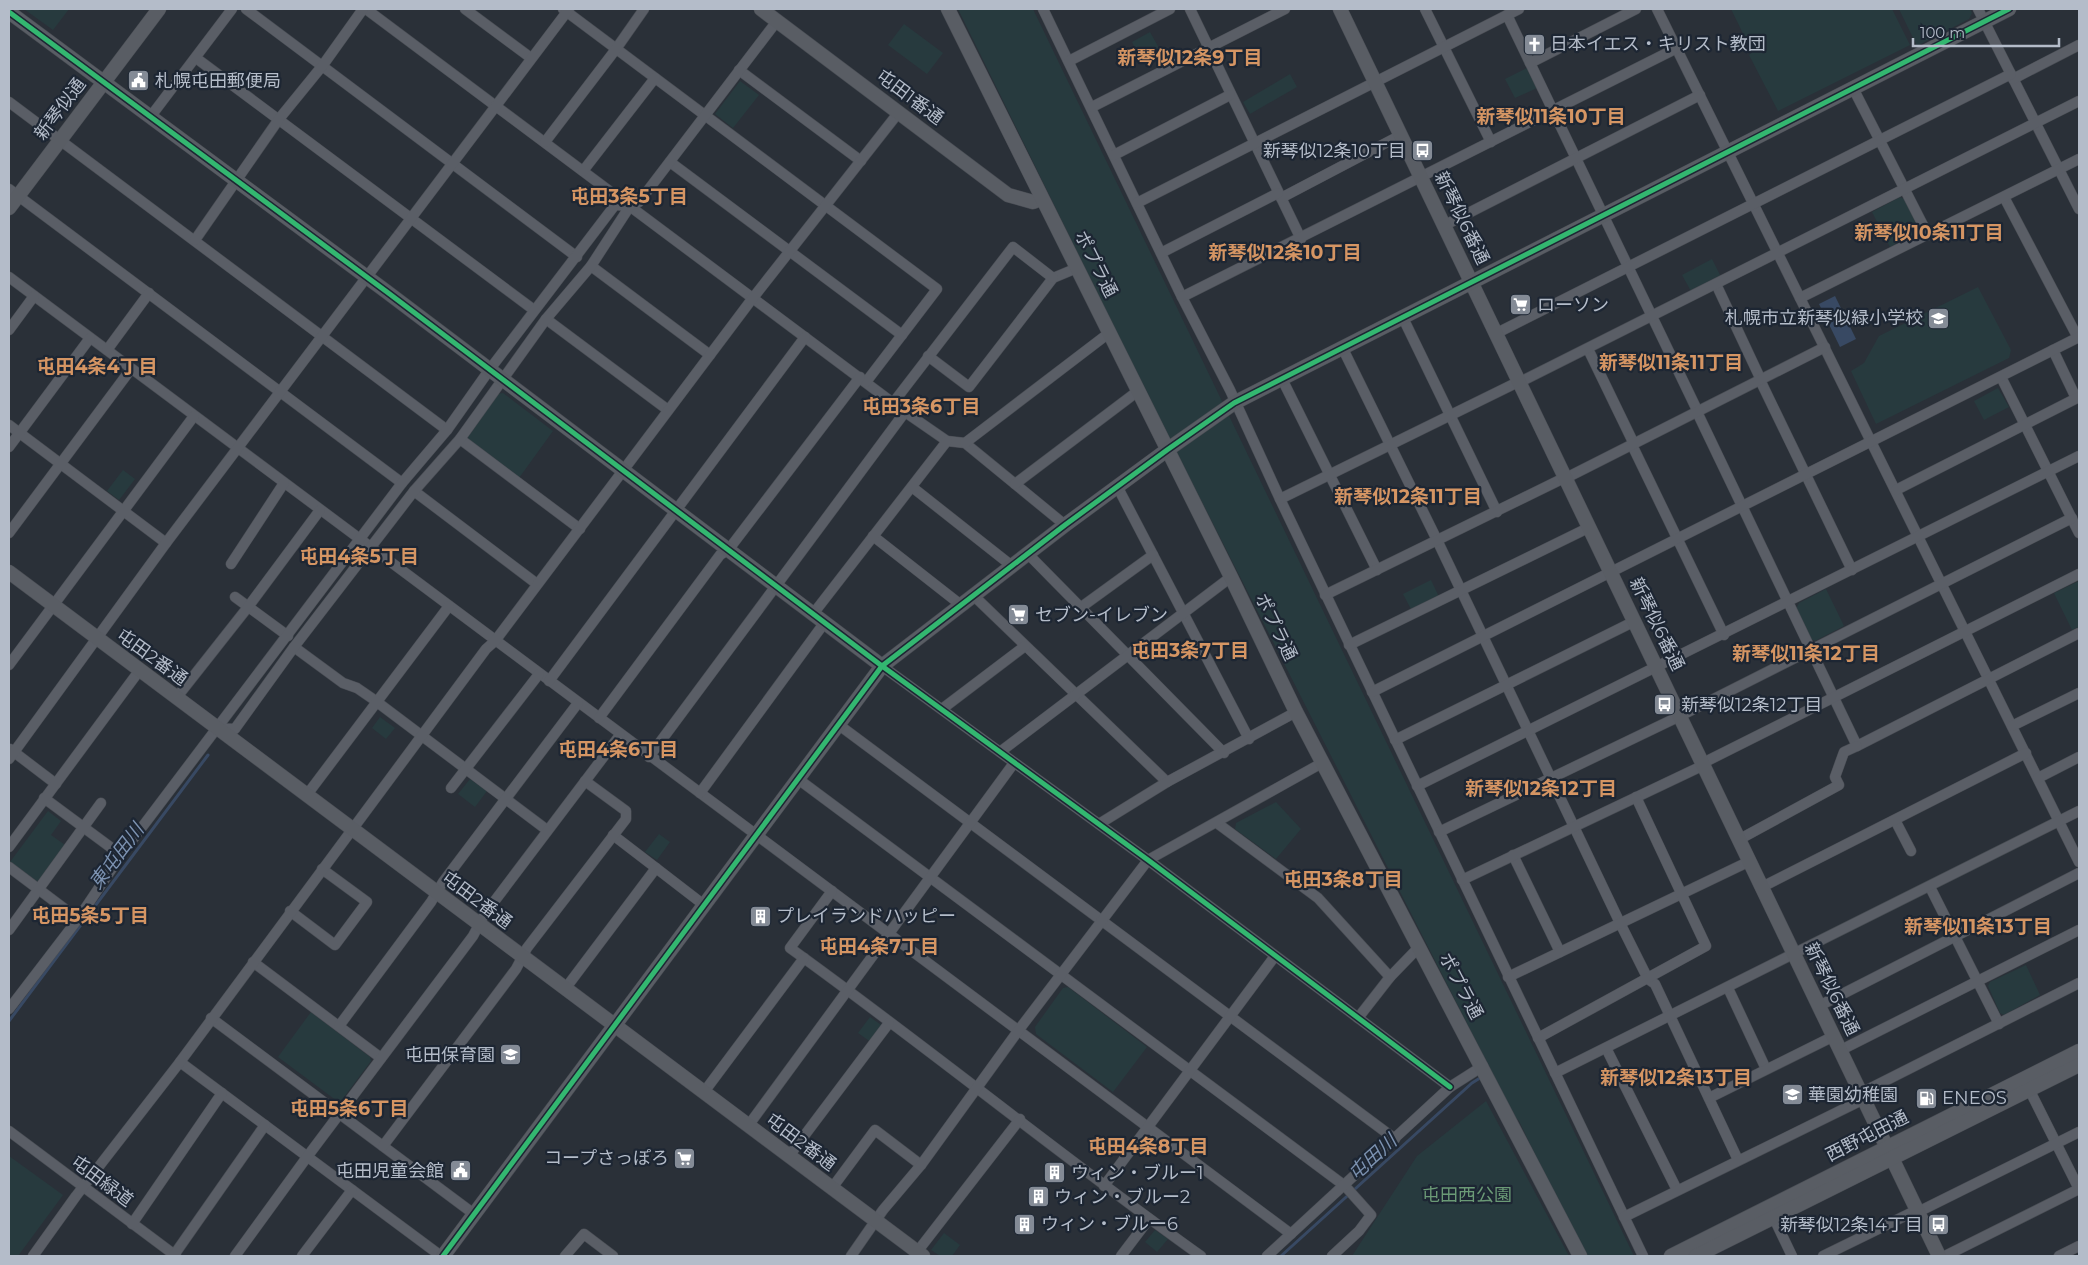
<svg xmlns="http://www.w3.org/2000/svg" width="2088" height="1265" font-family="Montserrat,'Noto Sans JP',sans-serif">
	<rect width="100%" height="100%" fill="#2a3038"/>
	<g fill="#273a3e">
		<path d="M24 9H69L53 30Z"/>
		<path d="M958 9H1033L1634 1256H1584L1519 1121 1514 1116 1138 376Z"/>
		<path d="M1731 9H1892L1910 45 1778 111 1749 55 1752 52Z"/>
		<path d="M1899 9H1970L1972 13 1969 19 1917 46Z"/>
		<path d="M904 24 943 53 927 74 888 45Z"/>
		<path d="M1150 32 1159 48 1140 58 1132 42Z"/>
		<path d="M1527 68 1537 88 1515 98 1505 79Z"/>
		<path d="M1290 74 1297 87 1250 114 1243 102Z"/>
		<path d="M740 81 759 95 733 128 715 114Z"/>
		<path d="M1900 197 1904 199 1920 228 1917 233 1890 247 1872 212Z"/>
		<path d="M1712 259 1722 279 1692 293 1682 275Z"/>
		<path d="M1978 287 2011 350 2009 358 1876 424 1851 371 1864 363 1879 336Z"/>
		<path d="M1998 388 2009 407 1984 420 1974 401Z"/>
		<path d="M503 393 553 431 519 478 468 439V435L498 394Z"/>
		<path d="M123 470 135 479 119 500 107 491Z"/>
		<path d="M1431 580 1439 597 1412 611 1403 594Z"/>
		<path d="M2079 581V627L2072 630 2054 593Z"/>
		<path d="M1826 589 1844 626 1815 641 1811 639 1796 609 1799 603Z"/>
		<path d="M380 717 395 728 386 739 372 728Z"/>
		<path d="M470 779 487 791 475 807 458 794Z"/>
		<path d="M1276 802 1301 829 1276 859 1235 829 1236 823Z"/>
		<path d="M48 811 61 821 51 835 65 845 38 882 10 862Z"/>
		<path d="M659 834 670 842 657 860 645 852Z"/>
		<path d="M2026 965 2040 995 2004 1015 2000 1013 1988 986 1990 982Z"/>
		<path d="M1068 987 1147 1047 1113 1092 1036 1034 1035 1027 1063 988Z"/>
		<path d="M311 1012 370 1057 371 1061 341 1101H337L278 1057Z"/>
		<path d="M870 1017 884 1027 872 1043 858 1033Z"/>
		<path d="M1486 1101 1569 1256H1352L1417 1156Z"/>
		<path d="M9 1156 63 1195 18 1256H9Z"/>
		<path d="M1155 1230 1168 1239 1157 1252 1145 1242Z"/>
		<path d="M944 1233 960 1245 952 1256H940L931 1250Z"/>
	</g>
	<path fill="#384963" d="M1835 296 1856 339 1840 347 1819 304Z"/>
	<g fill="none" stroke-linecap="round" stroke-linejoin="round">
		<g stroke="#384963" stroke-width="3">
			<path d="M9 1021 208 755"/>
			<path d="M1281 1256 1472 1083 1480 1078"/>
		</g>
		<defs>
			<g id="street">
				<path d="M246 9 577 257"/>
				<path d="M366 9 905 412 947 441 965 443 1065 525"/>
				<path d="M465 9 531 58"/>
				<path d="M563 9 937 289 866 382"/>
				<path d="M1043 9 1182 297 1230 390 1280 499 1643 1256"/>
				<path d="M1190 9 1301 239"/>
				<path d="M1425 9 1491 142"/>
				<path d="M1657 9 2079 862"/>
				<path d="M1978 9 2079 209"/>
				<path d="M1507 15 1698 412"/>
				<path d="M196 58 534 310"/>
				<path d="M1069 61 1170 9"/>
				<path d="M1530 63 1636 9"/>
				<path d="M739 70 861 161"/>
				<path d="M2013 79 2079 45"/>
				<path d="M1853 88 1928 235"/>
				<path d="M9 102 447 430"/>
				<path d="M1092 107 1285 9"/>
				<path d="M151 116 232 9"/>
				<path d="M545 142 616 49 644 9"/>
				<path d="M1114 155 1230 95"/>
				<path d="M670 162 902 335"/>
				<path d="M583 171 655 78"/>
				<path d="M9 189 402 483"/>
				<path d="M2004 197 2078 338"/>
				<path d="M1281 198 1401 135"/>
				<path d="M1137 203 1519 9"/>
				<path d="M630 206 639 202 777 21"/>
				<path d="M1445 225 1700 95"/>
				<path d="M195 240 279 119 323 65 363 9"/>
				<path d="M1161 253 1278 193"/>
				<path d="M591 266 710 355"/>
				<path d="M9 277 1291 1234"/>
				<path d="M1716 284 1761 380"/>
				<path d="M1182 297 1677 48"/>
				<path d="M1800 298 2079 159"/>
				<path d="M1403 318 1497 512"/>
				<path d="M546 319 668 410"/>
				<path d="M9 330 34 296"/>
				<path d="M1497 333 2011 74"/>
				<path d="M1342 347 1437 540 1620 923 1648 979 1655 984 1738 1160"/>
				<path d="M1588 349 1634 444"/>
				<path d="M107 350 149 293"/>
				<path d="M2053 350 2076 398"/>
				<path d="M928 356 969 387 1053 278 1077 268"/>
				<path d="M2001 377 2079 533"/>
				<path d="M1282 379 1377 570"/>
				<path d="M1760 380 1852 570"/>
				<path d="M1520 382 2079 101"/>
				<path d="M893 403 1013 247 1053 278"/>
				<path d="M1697 412 1857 746 2079 633"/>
				<path d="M9 425 166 543"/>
				<path d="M460 439 580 529"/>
				<path d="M965 443 1109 333"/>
				<path d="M1632 445 1724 635"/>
				<path d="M9 447 90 338"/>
				<path d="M1566 478 1825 347"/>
				<path d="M1015 484 1138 391"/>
				<path d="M1117 486 1249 739"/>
				<path d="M912 487 1012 566"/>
				<path d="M1896 490 2079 397"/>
				<path d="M414 491 537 584"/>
				<path d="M1280 499 1520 381"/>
				<path d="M9 533 131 369"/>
				<path d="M873 536 961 605"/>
				<path d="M1028 554 1224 753"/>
				<path d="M231 564 284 483"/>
				<path d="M1325 595 1566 477"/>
				<path d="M974 596 1167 782"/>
				<path d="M235 597 288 636"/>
				<path d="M1080 608 1153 555"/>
				<path d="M813 614 947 441"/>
				<path d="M1349 645 1590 527"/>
				<path d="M294 647 343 683 357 688 373 699 547 830"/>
				<path d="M9 665 194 416"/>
				<path d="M882 666 1148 860 1450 1087"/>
				<path d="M549 681 805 337"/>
				<path d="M1372 692 2079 337"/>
				<path d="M177 697 248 607 320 510"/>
				<path d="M942 709 1025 646"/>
				<path d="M599 718 720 555 729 549 860 377"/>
				<path d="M839 725 1395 1139"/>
				<path d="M2012 726 2079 693"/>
				<path d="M1395 740 1635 621"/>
				<path d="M10 749 56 784"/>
				<path d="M1000 752 1231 577"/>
				<path d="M649 757 905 412"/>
				<path d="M9 759 166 543 569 9"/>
				<path d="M1703 763 2079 574"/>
				<path d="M2038 778 2079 757"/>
				<path d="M798 779 1345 1186 1371 1215 1359 1231 1332 1256"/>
				<path d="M1417 786 2079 456"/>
				<path d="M451 788 539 674"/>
				<path d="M700 793 825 622"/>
				<path d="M306 796 449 606"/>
				<path d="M44 798 121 855"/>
				<path d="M1895 820 1911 851"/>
				<path d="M1217 823 1318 898 1390 977"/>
				<path d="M1099 824 1167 782 1296 712"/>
				<path d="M1439 832 1680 716 2072 518"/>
				<path d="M613 835 656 868"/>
				<path d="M1740 839 1839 785 1835 777 1844 752 1857 746"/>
				<path d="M9 847 139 671"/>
				<path d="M1513 855 1560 952"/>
				<path d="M9 867 78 919"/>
				<path d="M1462 880 1704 765"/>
				<path d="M1762 887 2026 753"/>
				<path d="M1930 887 1999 1024"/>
				<path d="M832 891 790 948C929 1048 1062 1157 1201 1256"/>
				<path d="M290 911 335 945 367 902 322 869"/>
				<path d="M9 930 101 803"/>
				<path d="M253 962 381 1058"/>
				<path d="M1508 977 1750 861"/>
				<path d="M1728 988 1766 1069"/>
				<path d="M565 989 656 868 704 905"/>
				<path d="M1819 1006 2079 873"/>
				<path d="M9 1009 78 919 121 855 402 483 447 430 490 369 615 205 630 206 591 266 546 319 460 439 414 491 294 647 237 726 235 729 217 728"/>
				<path d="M211 1018 474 1214"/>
				<path d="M1358 1018 1390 977 1419 947"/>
				<path d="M339 1026 431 902 443 882 578 703"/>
				<path d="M1538 1038 1706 946 1636 797"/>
				<path d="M1606 1048 1677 1190"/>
				<path d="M1841 1050 2079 930"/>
				<path d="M180 1062 441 1256"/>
				<path d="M1555 1073 2079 811"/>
				<path d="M2027 1085 2079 1189"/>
				<path d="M704 1092 804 958"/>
				<path d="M1861 1093 2079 983"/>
				<path d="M1709 1098 1834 1036"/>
				<path d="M748 1126 1014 763"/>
				<path d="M9 1131 176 1256"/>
				<path d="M383 1146 516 969 527 948 626 819V811L585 781"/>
				<path d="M789 1156 889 1023"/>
				<path d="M1104 1186 1275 956"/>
				<path d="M832 1188 875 1130 921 1165"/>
				<path d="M1771 1212 1792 1256"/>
				<path d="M1918 1212 2079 1132"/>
				<path d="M1624 1217 1864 1099"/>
				<path d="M132 1224 222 1093"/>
				<path d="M917 1252 1020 1119"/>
				<path d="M174 1255 265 1125"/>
				<path d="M33 1256 76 1196 180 1062 486 649 495 641 749 303 899 112"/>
				<path d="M235 1256 307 1157 473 936 484 915 620 735"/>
				<path d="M302 1256 352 1190"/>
				<path d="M565 1256 584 1234 613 1256"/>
				<path d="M851 1256 883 1210 921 1165 1018 1031 1148 860 1322 763"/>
				<path d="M1121 1256 1149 1219"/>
				<path d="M1267 1256 1450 1087 1483 1066"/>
				<path d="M1823 1256 1917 1210"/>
				<path d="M1945 1256 2079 1189"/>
				<path d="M2059 1256 2079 1246"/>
			</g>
			<g id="secondary">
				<path d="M761 9 1008 195 1033 202 1041 199"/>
				<path d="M948 9 1231 577 1296 712 1580 1256"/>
				<path d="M1340 9 1939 1256"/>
				<path d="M9 12 387 292 882 666"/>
				<path d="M9 208 159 9"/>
				<path d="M9 572 923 1256"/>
				<path d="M443 1256 882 666 1065 525 1167 450 1234 403 2009 9"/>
				<path d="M1671 1256 2079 1051"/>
				<path d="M1696 1256 2079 1065"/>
			</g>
		</defs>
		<use href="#street" stroke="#484c53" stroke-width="11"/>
		<use href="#secondary" stroke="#484c53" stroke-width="15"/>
		<use href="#street" stroke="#5a5e66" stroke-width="10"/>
		<use href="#secondary" stroke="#595d64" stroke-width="14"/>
		<defs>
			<g id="cycleway">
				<path d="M9 12 387 292 882 666 1148 860 1450 1087"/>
				<path d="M443 1256 882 666 1065 525 1167 450 1234 403 2009 9"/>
			</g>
		</defs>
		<use href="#cycleway" stroke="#1d2633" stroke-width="8"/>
		<use href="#cycleway" stroke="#33b770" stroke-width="5"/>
	</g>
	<defs>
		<symbol id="church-square" viewBox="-11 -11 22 22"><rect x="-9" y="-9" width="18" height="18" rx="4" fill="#848b96" stroke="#1d2633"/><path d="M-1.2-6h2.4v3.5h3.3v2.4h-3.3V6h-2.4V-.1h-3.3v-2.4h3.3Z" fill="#fff"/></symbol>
		<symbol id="civic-square" viewBox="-11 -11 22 22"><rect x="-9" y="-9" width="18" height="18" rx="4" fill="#848b96" stroke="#1d2633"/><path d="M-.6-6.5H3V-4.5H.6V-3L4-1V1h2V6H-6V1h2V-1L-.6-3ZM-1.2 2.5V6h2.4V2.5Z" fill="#fff"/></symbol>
		<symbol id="bus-square" viewBox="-11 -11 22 22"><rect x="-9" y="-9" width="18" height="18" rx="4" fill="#848b96" stroke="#1d2633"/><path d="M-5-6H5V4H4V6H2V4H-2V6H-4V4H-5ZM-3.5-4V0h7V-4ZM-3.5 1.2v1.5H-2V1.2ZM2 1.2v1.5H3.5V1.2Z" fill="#fff"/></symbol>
		<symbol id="supermarket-square" viewBox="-11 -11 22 22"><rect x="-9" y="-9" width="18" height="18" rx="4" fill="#848b96" stroke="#1d2633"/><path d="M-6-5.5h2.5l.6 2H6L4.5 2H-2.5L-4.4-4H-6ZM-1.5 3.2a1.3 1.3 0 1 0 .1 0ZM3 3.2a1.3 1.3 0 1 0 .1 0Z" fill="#fff"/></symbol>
		<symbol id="school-square" viewBox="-11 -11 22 22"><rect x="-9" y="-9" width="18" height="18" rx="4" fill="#848b96" stroke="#1d2633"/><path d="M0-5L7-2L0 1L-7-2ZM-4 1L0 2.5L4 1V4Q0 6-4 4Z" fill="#fff"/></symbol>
		<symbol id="building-square" viewBox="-11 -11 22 22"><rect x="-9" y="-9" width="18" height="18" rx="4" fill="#848b96" stroke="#1d2633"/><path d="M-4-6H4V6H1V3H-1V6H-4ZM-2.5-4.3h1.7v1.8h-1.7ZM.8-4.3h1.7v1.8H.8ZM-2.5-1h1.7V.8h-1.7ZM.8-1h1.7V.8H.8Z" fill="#fff"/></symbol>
		<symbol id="fuel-square" viewBox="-11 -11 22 22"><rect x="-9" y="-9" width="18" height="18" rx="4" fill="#848b96" stroke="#1d2633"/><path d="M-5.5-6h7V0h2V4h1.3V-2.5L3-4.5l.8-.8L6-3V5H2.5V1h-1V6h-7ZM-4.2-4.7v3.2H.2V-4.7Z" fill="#fff"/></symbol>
	</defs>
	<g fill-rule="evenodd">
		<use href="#church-square" x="1522" y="32" width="25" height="25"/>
		<use href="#civic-square" x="126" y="68" width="25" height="25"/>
		<use href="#bus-square" x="1410" y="138" width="25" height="25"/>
		<use href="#supermarket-square" x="1508" y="292" width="25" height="25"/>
		<use href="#school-square" x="1926" y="306" width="25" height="25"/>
		<use href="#supermarket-square" x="1006" y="602" width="25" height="25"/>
		<use href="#bus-square" x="1652" y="692" width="25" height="25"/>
		<use href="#building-square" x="748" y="904" width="25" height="25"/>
		<use href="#school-square" x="498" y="1042" width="25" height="25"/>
		<use href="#school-square" x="1780" y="1082" width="25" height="25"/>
		<use href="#fuel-square" x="1914" y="1086" width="25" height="25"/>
		<use href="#supermarket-square" x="672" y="1146" width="25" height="25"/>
		<use href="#civic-square" x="448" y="1158" width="25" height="25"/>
		<use href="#building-square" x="1042" y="1160" width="25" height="25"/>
		<use href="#building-square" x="1026" y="1184" width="25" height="25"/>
		<use href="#building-square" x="1012" y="1212" width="25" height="25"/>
		<use href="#bus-square" x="1926" y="1212" width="25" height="25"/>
	</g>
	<g text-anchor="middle" stroke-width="4.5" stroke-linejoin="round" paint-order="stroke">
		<g font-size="18" fill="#b4bcc9" stroke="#1d2633" text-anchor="start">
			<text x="1550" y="50">日本イエス・キリスト教団</text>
			<text x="155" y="87">札幌屯田郵便局</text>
			<text x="1406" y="157" text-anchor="end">新琴似12条10丁目</text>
			<text x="1537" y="311">ローソン</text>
			<text x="1923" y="324" text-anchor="end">札幌市立新琴似緑小学校</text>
			<text x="1035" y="621">セブン-イレブン</text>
			<text x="1681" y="711">新琴似12条12丁目</text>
			<text x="776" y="922">プレイランドハッピー</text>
			<text x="495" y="1061" text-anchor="end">屯田保育園</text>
			<text x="1808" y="1101">華園幼稚園</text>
			<text x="1942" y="1104">ENEOS</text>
			<text x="669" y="1164" text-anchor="end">コープさっぽろ</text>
			<text x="444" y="1177" text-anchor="end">屯田児童会館</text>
			<text x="1071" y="1179">ウィン・ブルー1</text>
			<text x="1054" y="1203">ウィン・ブルー2</text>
			<text x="1041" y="1230">ウィン・ブルー6</text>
			<text x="1923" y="1231" text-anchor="end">新琴似12条14丁目</text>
		</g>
		<g font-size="18" fill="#b4bcc9" stroke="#1d2633">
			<text transform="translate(910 97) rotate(37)" y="6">屯田1番通</text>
			<text transform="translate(60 109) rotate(-53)" y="6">新琴似通</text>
			<text transform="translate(1462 218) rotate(64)" y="6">新琴似6番通</text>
			<text transform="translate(1096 264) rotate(63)" y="6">ポプラ通</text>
			<text transform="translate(1657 624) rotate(64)" y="6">新琴似6番通</text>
			<text transform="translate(1276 627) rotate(64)" y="6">ポプラ通</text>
			<text transform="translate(152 657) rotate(36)" y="6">屯田2番通</text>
			<text transform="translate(477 900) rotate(37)" y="6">屯田2番通</text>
			<text transform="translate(1461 986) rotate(62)" y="6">ポプラ通</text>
			<text transform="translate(1832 989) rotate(64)" y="6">新琴似6番通</text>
			<text transform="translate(1867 1136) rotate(-27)" y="6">西野屯田通</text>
			<text transform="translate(801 1142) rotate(37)" y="6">屯田2番通</text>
			<text transform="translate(102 1181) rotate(37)" y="6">屯田緑道</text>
		</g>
		<g font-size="18" fill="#6b9a76" stroke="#1d2633">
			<text x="1467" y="1201">屯田西公園</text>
		</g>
		<g font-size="19" font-weight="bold" fill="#d59563" stroke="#1d2633">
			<text x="1190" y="64">新琴似12条9丁目</text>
			<text x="1551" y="123">新琴似11条10丁目</text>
			<text x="629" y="203">屯田3条5丁目</text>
			<text x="1929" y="239">新琴似10条11丁目</text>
			<text x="1285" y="259">新琴似12条10丁目</text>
			<text x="1671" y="369">新琴似11条11丁目</text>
			<text x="97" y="373">屯田4条4丁目</text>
			<text x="921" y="413">屯田3条6丁目</text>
			<text x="1408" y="503">新琴似12条11丁目</text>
			<text x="359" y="563">屯田4条5丁目</text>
			<text x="1190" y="657">屯田3条7丁目</text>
			<text x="1806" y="660">新琴似11条12丁目</text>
			<text x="618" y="756">屯田4条6丁目</text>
			<text x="1541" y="795">新琴似12条12丁目</text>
			<text x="1343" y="886">屯田3条8丁目</text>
			<text x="90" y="922">屯田5条5丁目</text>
			<text x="1978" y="933">新琴似11条13丁目</text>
			<text x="879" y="953">屯田4条7丁目</text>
			<text x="1676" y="1084">新琴似12条13丁目</text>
			<text x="349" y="1115">屯田5条6丁目</text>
			<text x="1148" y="1153">屯田4条8丁目</text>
		</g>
		<g font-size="19" font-style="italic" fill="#7c92b1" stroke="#1d2633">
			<text transform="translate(116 856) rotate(-53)" y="7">東屯田川</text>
			<text transform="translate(1372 1157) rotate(-42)" y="7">屯田川</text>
		</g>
	</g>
	<rect width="2088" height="1265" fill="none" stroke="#b4bcc9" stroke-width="20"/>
	<path d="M1913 38v8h146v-8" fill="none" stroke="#b4bcc9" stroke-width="2.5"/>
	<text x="1920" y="38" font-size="15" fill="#b4bcc9" stroke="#1d2633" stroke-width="4" paint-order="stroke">100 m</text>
</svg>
